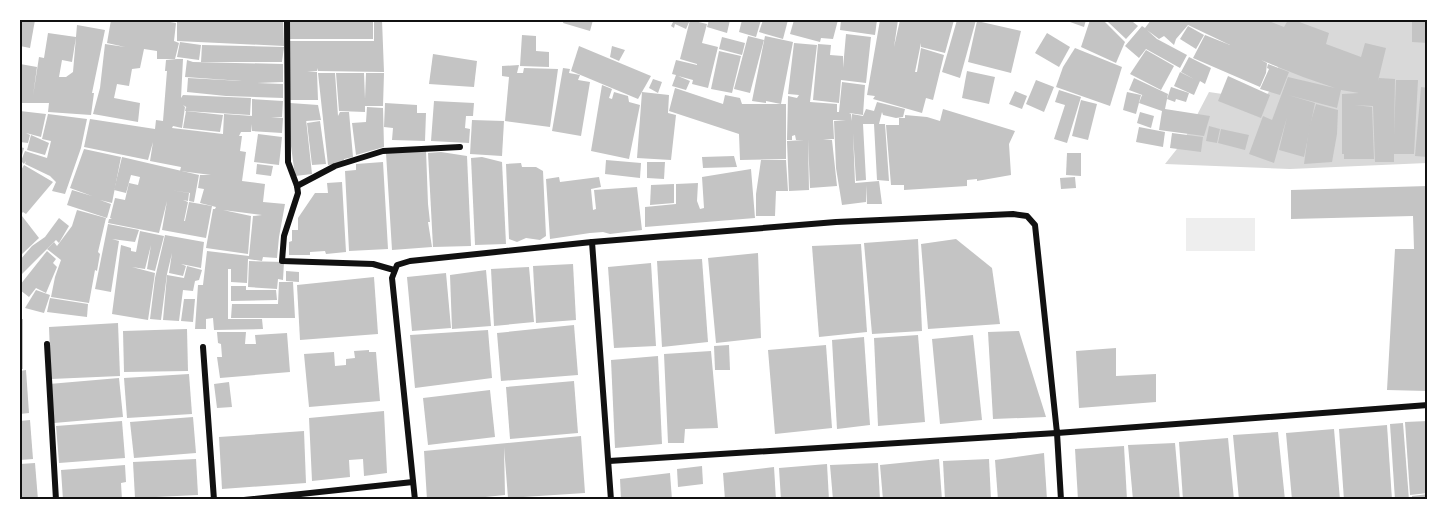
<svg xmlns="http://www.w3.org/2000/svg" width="1447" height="519" font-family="'Sofia Sans Condensed',sans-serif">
	<rect width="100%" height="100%" fill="#fff"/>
	<rect fill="#eee" x="1186" y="218" width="69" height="33"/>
	<path fill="#d9d9d9" d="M1270 20H1427V163L1290 169 1165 164 1184 140 1209 92 1263 100 1281 75 1268 42Z"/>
	<g fill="#c4c4c4">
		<path d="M20 20H35L30 48 20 46Z"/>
		<path d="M111 20H158L176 23 174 41 179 43 175 59H157V51L144 49 140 68 132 69 129 86 117 84 114 98 140 103 138 122 93 114 100 88 105 44 125 47 107 43Z"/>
		<path d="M177 20H283L284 46 177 41Z"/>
		<rect x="290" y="20" width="83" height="19"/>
		<path d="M374 20H382L384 72 318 71 317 68V71H307L317 72 318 100H290V41H374Z"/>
		<path d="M564 20H593L590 31 563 23Z"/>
		<path d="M674 20H690L686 29 675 24 674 28 671 26Z"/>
		<path d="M690 20 707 24 702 43 718 47 708 88 692 84 693 80 678 76 690 81 686 90 672 86 676 75 672 74 676 60 697 65V64L680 59Z"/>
		<path d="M709 20H730L727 33 707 27Z"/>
		<path d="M742 20H761L756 37 739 32Z"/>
		<path d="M763 20H788L783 39 759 32Z"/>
		<path d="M794 20H838L833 39 821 38 820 42 790 34Z"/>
		<path d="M841 20H877L875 35 840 30Z"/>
		<path d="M880 20H898L894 47 900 20H954L945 53 921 47V43L915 72H917L921 48 944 55 933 100 926 98 922 113 873 99 875 96 867 95Z"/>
		<path d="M957 20H976L960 78 942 72Z"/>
		<path d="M1071 20H1086L1084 27 1070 22Z"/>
		<path d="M1090 20H1103L1125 42 1116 63 1081 47Z"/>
		<path d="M1109 20H1136L1133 22 1138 26 1126 39 1108 22Z"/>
		<path d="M1151 20H1266L1284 27 1288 20H1294L1329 33 1326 44 1361 57 1365 43 1386 48 1378 81 1379 78 1395 79 1394 135 1396 80H1418L1414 154H1394V162H1375L1373 106 1355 105 1372 107 1374 159H1344V154H1342V94L1359 93 1341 90 1337 108 1288 95 1315 103 1304 157 1279 150 1287 117 1274 163 1249 154 1263 116 1272 120 1288 77 1335 88 1303 77 1261 60 1267 63 1266 73 1260 87 1193 58 1205 35 1230 45 1188 25 1176 39 1174 45 1164 36 1159 39 1147 30 1157 39 1187 55 1180 68 1146 49 1139 58 1125 46 1142 26 1145 28Z"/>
		<path d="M1412 20H1428V43L1412 42Z"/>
		<path d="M977 21 1021 31 1011 73 968 62Z"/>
		<path d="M77 25 105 30 92 93H94L91 115 48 112 49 103H20V64L37 67 33 96 39 57 44 58 48 33 76 37 72 62 62 60 59 77H66L73 72Z"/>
		<path d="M1188 26 1204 35 1196 49 1180 39Z"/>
		<path d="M1047 33 1070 47 1059 67 1035 53Z"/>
		<path d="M846 34 871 37 866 83 841 80 839 103 813 100 818 44 831 45 830 55 843 56V68Z"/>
		<path d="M522 35 536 36V51L549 52V67L520 66Z"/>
		<path d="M748 36 764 40 750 93 734 89Z"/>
		<path d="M765 36 793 42 781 104 766 101V103L752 101Z"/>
		<path d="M722 37 745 43 742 55 719 49Z"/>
		<path d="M180 42 201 45 199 60 177 57Z"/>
		<path d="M794 43 817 45 810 102 837 104V112H839L842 82 865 85 863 115 849 113 851 114V121L852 114 863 116 866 109 874 111 877 102 905 109 903 117 896 118 883 115 882 112 879 124H885L889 181 877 180 874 124H863L866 180 856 181 853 133 855 183 879 181 882 204H867L866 185V202L842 205 836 168 834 121 846 120H833L834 139H823L832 140 837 186 810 188 808 139 809 190 789 191 787 141 804 140H796L795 135 792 136V140H787L788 96 797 98 799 95 788 94Z"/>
		<path d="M202 45 284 47 282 62H201Z"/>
		<path d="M579 46 651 76 638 99 571 71Z"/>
		<path d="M612 46 625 50 619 61 610 57Z"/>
		<path d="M1075 48 1122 67 1110 106 1056 87 1063 67Z"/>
		<path d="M1146 50 1174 66 1161 90 1130 74Z"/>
		<path d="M719 51 741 56 732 93 711 89Z"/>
		<path d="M433 54 477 61 474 87 429 84Z"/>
		<path d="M1189 57 1211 68 1205 84 1200 81 1194 95 1174 86 1180 72 1194 79 1181 72Z"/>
		<path d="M177 59H183L181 98 183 95 251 98 250 115 185 111 186 107 188 108 183 105 185 107 182 128 173 126 172 128 223 134 224 114 253 116 251 132H241L239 136H242L240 151 246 152 242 181 265 184 263 202 285 204 279 237 277 258 263 257 262 261 248 259 247 283 231 282V269H228V319H262L263 329 214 330 213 318 206 319V329H195L198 285H203L207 251 249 256 253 216 262 215 223 210 251 216 248 254 206 248 213 209H215L216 207 200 203 204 189 198 188 200 175H211L180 171 181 167 150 161 153 142 148 160 84 147 90 119 155 129 156 120 163 121 167 71H165L166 60Z"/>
		<path d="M187 60 193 62 283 64V82L257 83 283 84V98L226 96 187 92 188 78 242 81 185 77Z"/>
		<path d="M1268 64 1289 72 1280 95 1260 89 1269 69 1267 68Z"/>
		<path d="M519 65 517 73H523L524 68 558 69 550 127 505 121 509 77 502 76V66Z"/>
		<path d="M563 68 570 69 569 73 580 75 578 80 590 82 581 136 552 131Z"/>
		<path d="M967 71 995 77 989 104 962 98Z"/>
		<path d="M318 73H335L338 116 340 112H349L353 157 344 159 343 163 328 165Z"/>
		<path d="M336 73H364L365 99 366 73H384L383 106H365V112L339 111Z"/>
		<path d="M1228 76 1270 95 1261 118 1218 101Z"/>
		<path d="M1134 78 1168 94 1165 109 1210 116 1204 136 1159 130 1162 111 1139 103 1142 95 1145 96 1129 90Z"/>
		<path d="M653 79 662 82 658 93 649 88Z"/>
		<path d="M1036 80 1054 87 1044 112 1026 104Z"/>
		<path d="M602 85 612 89 609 98 612 99 614 92 628 96 629 102 640 105 629 159 591 151Z"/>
		<path d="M1171 87 1189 93 1186 102 1176 99 1175 102 1167 99Z"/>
		<path d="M1421 87 1428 88V157L1415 156Z"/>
		<path d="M675 88 723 104 725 95 740 98 742 104H786V159L740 160 739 134 669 111Z"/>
		<path d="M1059 90 1081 97 1067 143 1054 139 1065 105 1055 102Z"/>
		<path d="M1015 91 1027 96 1022 109 1009 104Z"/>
		<path d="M642 92 669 95 668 113 676 115 671 160 637 158Z"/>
		<path d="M1127 92 1141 95 1136 114 1123 110Z"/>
		<path d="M252 99 283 101 282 117H271L283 118 282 133 252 131Z"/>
		<path d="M1081 100 1097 104 1088 140 1072 136Z"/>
		<path d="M434 101 474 103 473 116H466L465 128 470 129 469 143 431 141Z"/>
		<path d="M290 103 318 105 321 120 306 121V119L312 174 295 176 289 131Z"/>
		<path d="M385 103 417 105V113H426L425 141 392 140 393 128 384 127Z"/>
		<path d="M1316 104 1338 110 1337 134 1332 162 1304 164 1309 128Z"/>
		<path d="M367 107 383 108 384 147 356 155 352 123 366 122Z"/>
		<path d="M943 109 1015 131 1009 144 1011 175 977 181V179L967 180V186L904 190V185H891L886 125H899V118H905V115L927 117 940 121Z"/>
		<path d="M20 111 46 114 41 137 26 133 30 135 28 143 20 142Z"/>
		<path d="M186 111 223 115 220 132 183 128Z"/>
		<path d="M1140 112 1154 116 1151 128 1137 123Z"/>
		<path d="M48 114 87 119 81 148 65 194 52 191 56 182 50 176 25 164 26 161 24 164 21 161 25 151 47 158 51 141 42 139Z"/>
		<path d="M472 120 504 121 502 156 470 154Z"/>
		<path d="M320 121 326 164 312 165 307 123Z"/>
		<path d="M1209 126 1220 129 1217 143 1206 141Z"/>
		<path d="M1139 127 1165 132 1163 147 1136 142Z"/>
		<path d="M1221 129 1249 135 1245 150 1218 143Z"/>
		<path d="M1172 133 1203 137 1201 152 1170 148Z"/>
		<path d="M258 134 282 137 279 165 254 162Z"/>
		<path d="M31 135 49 143 45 155 27 150Z"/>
		<path d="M20 147 24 148 21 159H20Z"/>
		<path d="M84 149 121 157 112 203 100 200 111 204 107 218 67 205 72 190 92 196 70 188Z"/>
		<path d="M426 150 428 204 430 222H428L432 247 392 250 386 153Z"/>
		<path d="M441 152 467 156 471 246 433 247 428 153Z"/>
		<path d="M1067 153H1081V176L1066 175Z"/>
		<path d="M734 156 737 167 703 168 702 157Z"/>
		<path d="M122 157 199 175 194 202 189 201 190 193 170 190 189 193 188 201 183 200 188 202 184 221H185L189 202 212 206 206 238 162 230 167 201 159 233 108 223 109 219H112L110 218 115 198 125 200 129 183 138 185 140 177 131 175 126 193 114 190Z"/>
		<path d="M482 157 502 162 506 244 475 245 471 158Z"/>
		<path d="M606 160 641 163 640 178 605 174Z"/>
		<path d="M761 160H786L788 191H776L775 216H756V194Z"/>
		<path d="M383 162 388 249 349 251 345 171 356 170V164Z"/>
		<path d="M647 162H665L664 179 647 178Z"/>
		<path d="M521 163 522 167H536L543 171 546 236 540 240 526 238 517 242 509 239 506 164Z"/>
		<path d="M257 164 273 166 271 176 256 174Z"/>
		<path d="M24 165 53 182 26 214 23 212 20 215V172Z"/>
		<path d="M751 169 755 218 645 227V207L676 204V184L698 183 697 201 700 209 704 208 702 177Z"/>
		<path d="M559 177 560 182 599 177 601 187 591 189 593 210 596 209 594 190 637 187 642 230 610 234 603 232 590 233 550 239 546 179Z"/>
		<path d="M1075 177 1076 188 1061 189 1060 178Z"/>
		<path d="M342 182 346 252 326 254 325 251 310 252V255H289V242L292 241V230H298V218L315 193H328L327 183Z"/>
		<path d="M674 184V203L650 205 651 185Z"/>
		<path d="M1428 186V391L1387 390 1395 249H1414L1413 216 1291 219V190Z"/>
		<path d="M77 210 106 218 98 252 100 254 97 271 95 270 89 303 51 297 55 277 61 260 47 249 54 242 57 246 72 226Z"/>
		<path d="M22 216 39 238 20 256V218Z"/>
		<path d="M59 218 69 226 59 243 56 240 20 276V260L32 246 45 237Z"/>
		<path d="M108 224 139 230 135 242 112 239 119 241 111 292 95 289Z"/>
		<path d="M140 231 164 236 155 271 147 269 151 245 145 269 132 267 155 273 148 320 112 314 121 245 131 248V251L136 252Z"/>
		<path d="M165 235 204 242 201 268 181 264 186 266 183 276 169 273 172 253 167 274 161 320 150 319 155 278Z"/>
		<path d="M918 239 922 331 872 334 864 243Z"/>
		<path d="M956 239 992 268 1000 324 928 329 921 244Z"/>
		<path d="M861 244 867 332 819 337 812 246Z"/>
		<path d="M47 251 56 259 53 263 57 267 46 293 36 288 29 297 20 290V285Z"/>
		<path d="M758 253 761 338 716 343 708 258Z"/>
		<path d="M702 259 708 342 662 347 657 261Z"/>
		<path d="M249 261 284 262 283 280 278 279 277 289 248 287Z"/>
		<path d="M651 263 656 346 614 348 608 267Z"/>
		<path d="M573 264 576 320 536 323 533 266Z"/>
		<path d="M187 266 202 270 199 280 195 281 193 291 183 290 179 321 163 320 167 275 184 278Z"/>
		<path d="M529 267 534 322 494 326 491 269Z"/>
		<path d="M486 270 491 326 452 329 450 275Z"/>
		<path d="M286 271 299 272V282L286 281Z"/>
		<path d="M446 273 451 328 412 331 407 277Z"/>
		<path d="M374 277 378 334 300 340 297 285Z"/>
		<path d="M279 282H293L295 318H231L232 304H278Z"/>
		<path d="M231 286H246V290H276L277 300 231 301Z"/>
		<path d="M36 290 50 295 44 313 25 308Z"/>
		<path d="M50 298 88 304 87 317 47 312Z"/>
		<path d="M184 299H195L193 322 181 321Z"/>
		<rect x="20" y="319" width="3" height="50"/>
		<path d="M118 323 120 376 51 379 49 327Z"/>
		<path d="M574 325 578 375 501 381 497 333Z"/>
		<path d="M187 329 188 371 124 372 123 331Z"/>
		<path d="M488 330 492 378 415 388 410 335Z"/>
		<path d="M1019 331 1046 417 993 419 988 332Z"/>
		<path d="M217 332H246L245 344H256L255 335 287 333 290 372 220 378 217 357H222L221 344 218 343Z"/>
		<path d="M918 335 925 422 878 426 874 338Z"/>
		<path d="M973 335 982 420 940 424 932 339Z"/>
		<path d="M864 337 870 425 837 429 832 340Z"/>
		<path d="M729 345 730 370H715L714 346Z"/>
		<path d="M826 345 832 428 775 434 768 350Z"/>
		<path d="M1116 348V376L1156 374V402L1079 408 1076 351Z"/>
		<path d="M369 350V352H376L380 401 309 407 304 354 334 352 335 366 346 365V359L355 358 354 351Z"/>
		<path d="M711 351 718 428 685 429 684 443H668L664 354Z"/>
		<path d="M658 356 662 444 615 448 611 360Z"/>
		<path d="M26 370 29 413 20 414V371Z"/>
		<path d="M189 374 192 414 127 418 124 378Z"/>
		<path d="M119 378 123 417 54 423 49 384Z"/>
		<path d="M574 381 578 433 510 439 506 387Z"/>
		<path d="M229 382 232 407 217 408 214 384Z"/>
		<path d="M490 390 495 437 428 445 423 398Z"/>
		<path d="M384 411 387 473 364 476 363 459 349 460 350 477 312 481 309 418Z"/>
		<path d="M193 417 196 453 134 458 130 422Z"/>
		<path d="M30 420 33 459 20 460V421Z"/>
		<path d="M122 421 125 458 59 463 56 426Z"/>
		<path d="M1428 421V493L1410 495 1405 422Z"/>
		<path d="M1403 423 1409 500H1395L1390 424Z"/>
		<path d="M1387 425 1392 500H1344L1339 429Z"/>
		<path d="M1334 429 1340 500H1292L1286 433Z"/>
		<path d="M304 431 306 483 222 489 219 437Z"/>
		<path d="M1278 432 1285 500H1239L1233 435Z"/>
		<path d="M581 436 585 493 508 498 504 447 505 495 456 500H427L424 451Z"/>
		<path d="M1228 438 1234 500H1183L1179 442Z"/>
		<path d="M1175 443 1180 500H1133L1128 445Z"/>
		<path d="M1124 446 1127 500H1078L1075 449Z"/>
		<path d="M1044 453 1047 500H998L995 460Z"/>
		<path d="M196 459 198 495 135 498 133 462Z"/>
		<path d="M939 459 942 500H883L880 465Z"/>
		<path d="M989 459 991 500H945L943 461Z"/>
		<path d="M35 463 38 500H20V464Z"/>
		<path d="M878 463 880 500H833L830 465Z"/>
		<path d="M827 464 829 500H781L779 468Z"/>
		<path d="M125 465 126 482 121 483 122 500H63L61 470Z"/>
		<path d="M702 466 703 484 678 487 677 469Z"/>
		<path d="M774 467 776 500H725L723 473Z"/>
		<path d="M670 473 672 500H621L620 479Z"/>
		<path d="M1428 494V500H1412V496Z"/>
	</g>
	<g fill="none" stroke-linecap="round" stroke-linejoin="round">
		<g stroke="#111" stroke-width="6">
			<path d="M287 20 288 162 297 186 298 193 284 236 282 261 373 264 394 270"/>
			<path d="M297 186 335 166 383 151 460 147"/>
			<path d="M592 242 611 500"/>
			<path d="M47 344 56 500"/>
			<path d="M203 347 214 500"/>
			<path d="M609 461 1057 433 1061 500"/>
			<path d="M244 500 413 482"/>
			<path d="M415 500 392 278 397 265 410 261 592 242 836 222 1013 214 1027 216 1035 225 1057 433 1428 405"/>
		</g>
	</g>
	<rect width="1447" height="519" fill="none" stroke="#ffffff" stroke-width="42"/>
	<rect x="21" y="21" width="1405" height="477" fill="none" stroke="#111" stroke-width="2"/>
</svg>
